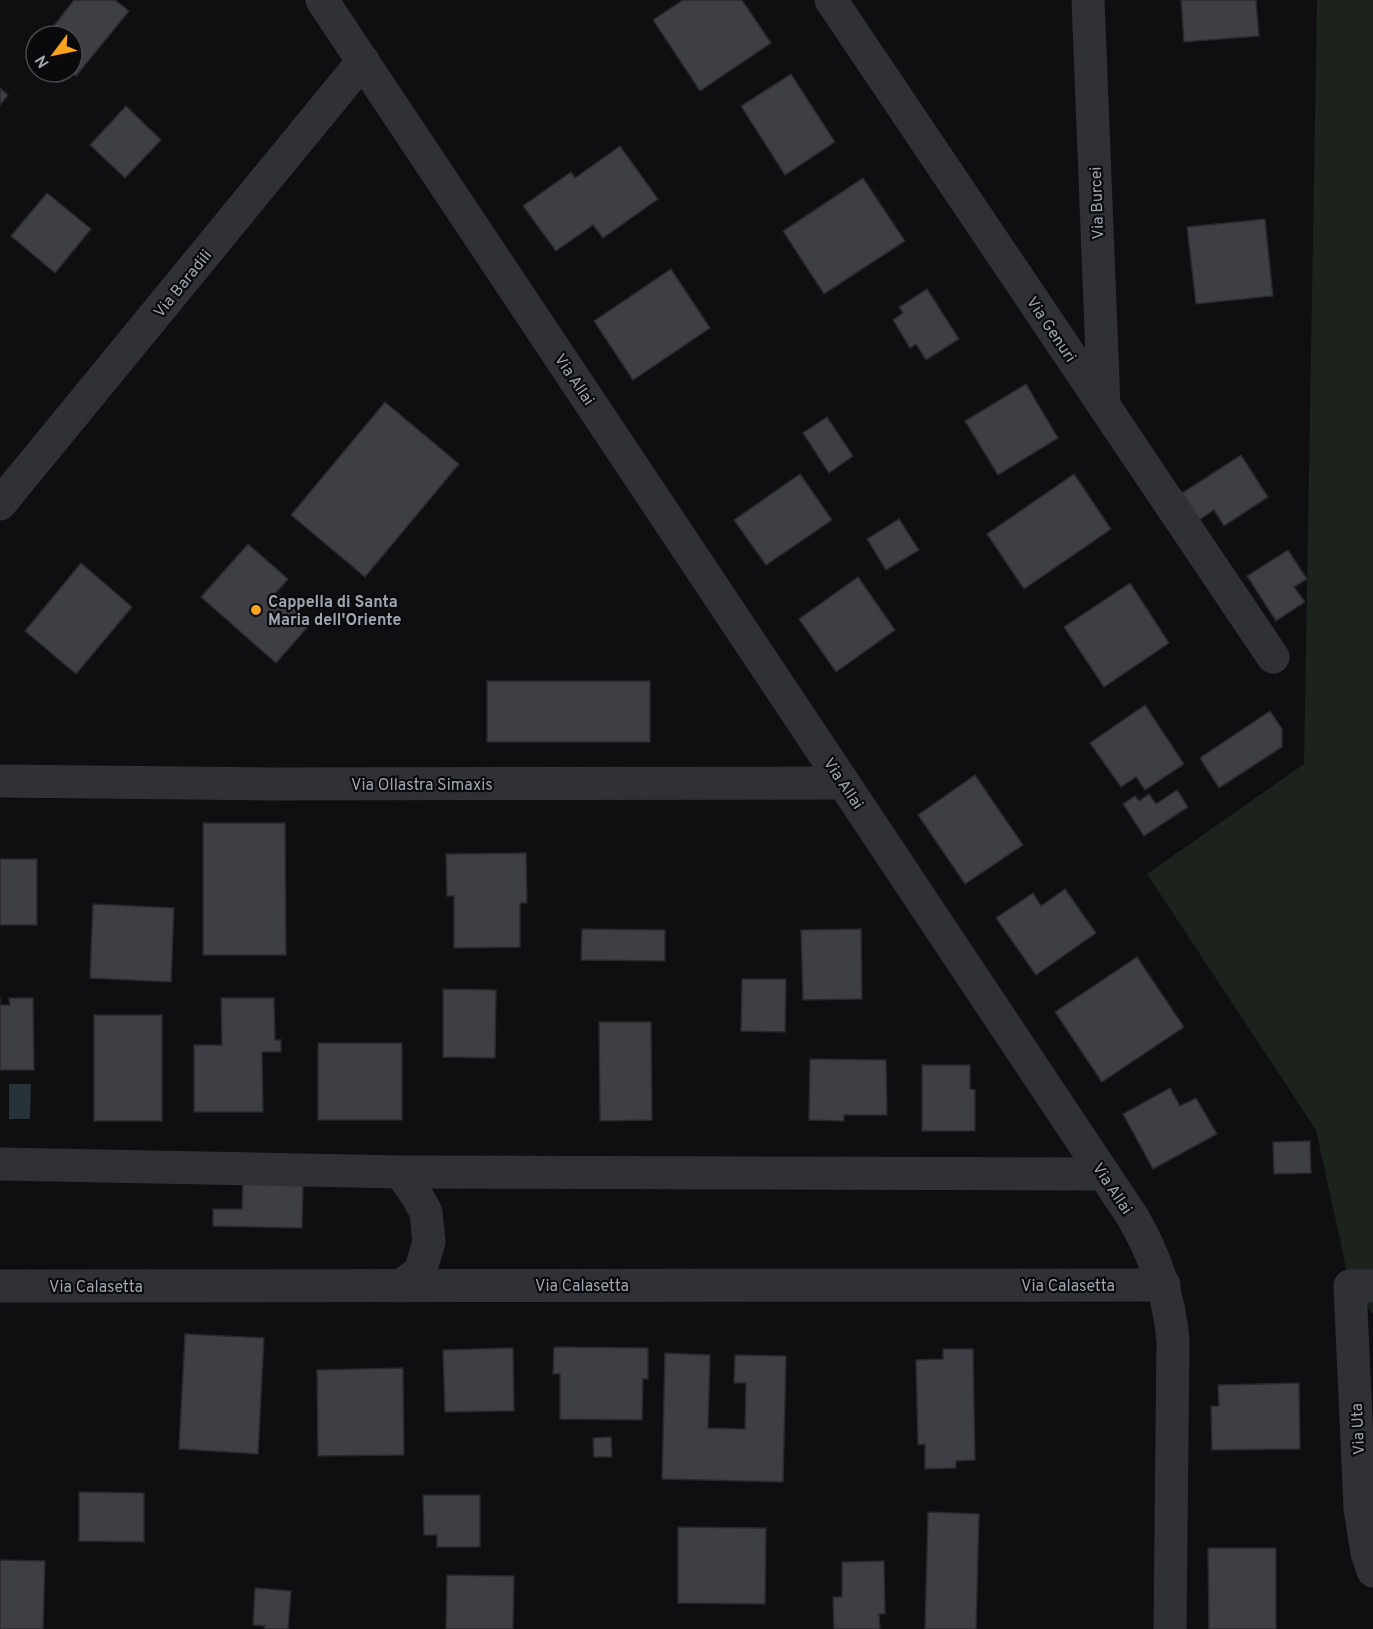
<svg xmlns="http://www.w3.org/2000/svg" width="1373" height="1629" font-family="Overpass,sans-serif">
	<rect width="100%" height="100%" fill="#0f0f11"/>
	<path fill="#1b231c" d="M1317 0H1373V1314L1350 1286 1316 1130 1147 874 1304 764Z"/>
	<path fill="#283339" d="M9 1084H31L30 1119H9Z"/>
	<g fill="#3e3f44" stroke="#29292d" stroke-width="1.5">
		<path d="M74 0H115L129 11 76 76 71 72 72 36H46Z"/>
		<path d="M683 0H742L771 43 700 91 653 20Z"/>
		<path d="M1181 0H1256L1259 36 1184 42Z"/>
		<path d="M791 74 835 142 785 175 741 106Z"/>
		<path d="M0 88 8 95 0 105Z"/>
		<path d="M126 106 161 140 125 178 90 145Z"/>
		<path d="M620 146 658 199 603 238 593 225 556 251 523 206 571 172 575 178Z"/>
		<path d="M863 178 905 241 824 294 783 231Z"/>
		<path d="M47 193 91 229 55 273 11 236Z"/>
		<path d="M1265 219 1273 296 1196 304 1187 227Z"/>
		<path d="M671 269 710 328 633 380 594 321Z"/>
		<path d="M927 289 959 339 926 360 916 344 910 348 893 320 903 313 899 307Z"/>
		<path d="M1026 384 1058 438 998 475 965 421Z"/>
		<path d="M385 402 459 464 365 577 291 515Z"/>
		<path d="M827 417 853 456 829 473 803 433Z"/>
		<path d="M1241 455 1268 497 1224 526 1214 510 1199 520 1182 493Z"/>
		<path d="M800 474 832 520 766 565 734 520Z"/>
		<path d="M1074 474 1111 529 1024 589 987 534Z"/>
		<path d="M899 519 919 550 886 570 867 539Z"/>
		<path d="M248 544 288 579 276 593 311 623 276 663 201 597Z"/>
		<path d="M1288 550 1307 579 1294 587 1305 602 1276 621 1247 576Z"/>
		<path d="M81 563 132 607 76 674 25 631Z"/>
		<path d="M858 577 895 630 836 672 799 619Z"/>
		<path d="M1130 583 1169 643 1104 687 1064 627Z"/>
		<rect x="487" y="681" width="163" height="61"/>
		<path d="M1145 705 1184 764 1145 790 1136 777 1121 787 1090 743Z"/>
		<path d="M1270 711 1282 729V747L1219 788 1200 758Z"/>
		<path d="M975 775 1023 845 965 884 918 815Z"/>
		<path d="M1177 790 1188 807 1144 836 1123 804 1135 796 1139 801 1149 794 1156 804Z"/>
		<path d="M203 823H285L286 955H203Z"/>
		<path d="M526 853 527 903H520V947L454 948V896H447L446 854Z"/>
		<rect x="0" y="859" width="37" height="66"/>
		<path d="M1065 889 1096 933 1036 975 996 918 1033 893 1041 906Z"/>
		<path d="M93 904 174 908 171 982 90 978Z"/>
		<path d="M582 929 665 930V961L581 960Z"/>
		<path d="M861 929 862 999 803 1000 801 930Z"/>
		<path d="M1137 957 1184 1027 1102 1082 1055 1012Z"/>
		<path d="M742 979H786L785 1032 741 1031Z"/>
		<path d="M443 989 496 990 495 1058 443 1057Z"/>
		<path d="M0 997V1005H10L9 998H33L34 1070H0Z"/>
		<path d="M221 998H274L275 1040H281V1052H262L263 1112H194V1045H222Z"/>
		<rect x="94" y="1015" width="68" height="106"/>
		<path d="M599 1022H651L652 1120 600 1121Z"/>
		<rect x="318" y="1043" width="84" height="77"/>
		<path d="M810 1059 886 1060 887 1115H844V1121L809 1120Z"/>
		<path d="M922 1065H970V1089L975 1090V1131H922Z"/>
		<path d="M1170 1088 1180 1106 1196 1098 1217 1134 1153 1169 1123 1114Z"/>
		<path d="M1310 1141 1311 1173 1274 1174 1273 1142Z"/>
		<path d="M243 1183 303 1185 302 1228 213 1226V1209H242Z"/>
		<path d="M185 1334 264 1338 258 1454 179 1449Z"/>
		<path d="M554 1347 648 1348V1379H643L642 1420 560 1419V1374H553Z"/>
		<path d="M513 1348 514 1411 445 1412 443 1350Z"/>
		<path d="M943 1349H973L975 1460 956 1461V1468L925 1469V1444L918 1445 916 1360 943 1359Z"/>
		<path d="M665 1353 710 1355 708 1428 745 1429 746 1383H734L735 1355 786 1356 783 1482 662 1479Z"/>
		<path d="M403 1368 404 1455 318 1456 317 1370Z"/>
		<path d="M1299 1383 1300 1449 1212 1450 1211 1406H1219L1218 1385Z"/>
		<path d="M611 1437 612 1457H594L593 1438Z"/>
		<path d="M79 1492 144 1493V1542L79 1541Z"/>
		<path d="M423 1495H480V1547H437V1535H424Z"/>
		<path d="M928 1512 979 1514 976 1629H925Z"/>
		<path d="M678 1527 766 1528 765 1604 678 1603Z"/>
		<path d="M1208 1548H1276V1629H1209Z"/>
		<path d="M0 1560 45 1561 43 1629H0Z"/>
		<path d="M884 1561 885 1614H879L880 1629H834L833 1597H842V1562Z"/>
		<path d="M447 1575 514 1576 513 1629H446Z"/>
		<path d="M255 1588 291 1591 288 1629H264L265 1626 253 1625Z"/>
	</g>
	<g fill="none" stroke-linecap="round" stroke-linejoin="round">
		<g stroke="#303136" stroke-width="33">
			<path d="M322 0 1132 1216C1155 1255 1169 1295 1173 1340L1170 1629"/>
			<path d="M831 0 1273 657"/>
			<path d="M1088 0 1104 406"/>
			<path d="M0 504 363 61"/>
			<path d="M0 781 269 784 844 783"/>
			<path d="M0 1164 400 1172 1104 1174"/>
			<path d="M0 1286 1164 1285"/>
			<path d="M400 1286 420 1272 429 1242 426 1212 416 1194 400 1172"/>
			<path d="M1373 1286H1350L1360 1508 1367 1553 1373 1571"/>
		</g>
	</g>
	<circle fill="#faa31e" stroke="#0a0a0c" stroke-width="2" cx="256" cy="610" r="6"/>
	<g text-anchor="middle" stroke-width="4.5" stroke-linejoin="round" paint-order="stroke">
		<g font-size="16" fill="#9fa6b2" stroke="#0a0a0c">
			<text transform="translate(1096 203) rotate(-92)" y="6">Via Burcei</text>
			<text transform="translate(182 283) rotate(-51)" y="6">Via Baradili</text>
			<text transform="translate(1052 329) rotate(56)" y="6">Via Genuri</text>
			<text transform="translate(575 379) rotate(56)" y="6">Via Allai</text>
			<text transform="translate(844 783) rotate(56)" y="6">Via Allai</text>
			<text x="422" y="790">Via Ollastra Simaxis</text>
			<text transform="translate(1113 1188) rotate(56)" y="6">Via Allai</text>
			<text x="582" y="1291">Via Calasetta</text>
			<text x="1068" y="1291">Via Calasetta</text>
			<text x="96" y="1292">Via Calasetta</text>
			<text transform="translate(1357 1429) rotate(-93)" y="6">Via Uta</text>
		</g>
		<g font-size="16" font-weight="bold" fill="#9fa6b2" stroke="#0a0a0c" text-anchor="start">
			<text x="268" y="607">Cappella di Santa<tspan x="268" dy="18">Maria dell'Oriente</tspan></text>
		</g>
	</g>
	<g transform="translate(54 54) rotate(238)"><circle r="28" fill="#0a0a0c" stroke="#46484e" stroke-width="1.5"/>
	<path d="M0-4.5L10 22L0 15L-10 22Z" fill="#faa31e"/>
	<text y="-9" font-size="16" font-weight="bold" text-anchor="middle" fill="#9fa6b2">N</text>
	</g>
</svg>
